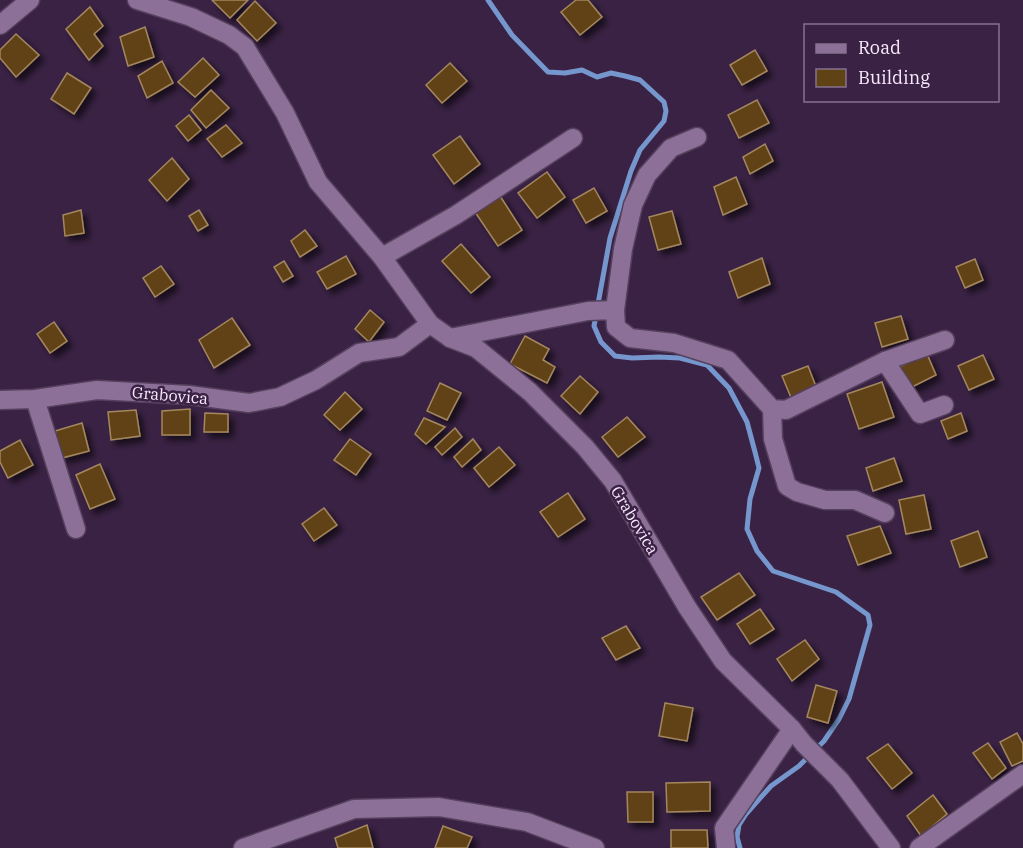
<svg xmlns="http://www.w3.org/2000/svg" width="1023" height="848" font-family="'IBM Plex Serif',serif">
	<defs>
		<filter id="shadow"><feDropShadow dx="5" dy="5" stdDeviation="3" flood-color="#0009"/></filter>
	</defs>
	<rect width="100%" height="100%" fill="#3a2244"/>
	<g fill="none" stroke-linecap="round" stroke-linejoin="round">
		<path stroke="#7597cd" stroke-width="5" d="M488 0 512 35 548 72 565 73 582 70 597 77 611 73 625 76 640 80 664 102 666 111 664 121 640 150 631 171 610 238 594 326 601 342 615 356 632 358 659 357 680 358 707 365 729 388 747 422 755 452 759 468 750 499 747 529 757 551 773 571 836 592 868 615 870 625 849 699 839 719 824 741 799 766 771 786 746 814 739 825 737 837 740 848"/>
	</g>
	<g fill="#604315" stroke="#a4875e" stroke-width="1.5" filter="url(#shadow)">
		<path d="M212 0H248L230 18Z"/>
		<path d="M576 0H588L602 17 580 35 561 12Z"/>
		<path d="M255 1 276 23 257 41 237 20Z"/>
		<path d="M90 7 103 26 94 34 103 46 89 60 66 29Z"/>
		<path d="M145 27 154 57 128 66 120 37Z"/>
		<path d="M16 34 39 55 16 77 0 58V50Z"/>
		<path d="M755 50 767 71 742 85 730 65Z"/>
		<path d="M203 58 219 75 195 97 178 82Z"/>
		<path d="M162 61 173 83 147 98 138 76Z"/>
		<path d="M450 63 467 81 442 103 426 85Z"/>
		<path d="M67 73 91 88 74 114 51 99Z"/>
		<path d="M211 90 229 108 206 128 191 110Z"/>
		<path d="M757 100 769 123 739 138 728 115Z"/>
		<path d="M189 115 201 130 188 141 176 126Z"/>
		<path d="M226 125 242 143 222 157 207 139Z"/>
		<path d="M460 136 480 164 454 184 433 155Z"/>
		<path d="M765 144 773 161 750 174 743 157Z"/>
		<path d="M172 158 189 179 167 201 149 180Z"/>
		<path d="M547 172 565 197 537 218 518 193Z"/>
		<path d="M736 177 747 204 723 215 714 187Z"/>
		<path d="M594 188 607 211 586 223 573 200Z"/>
		<path d="M500 196 522 230 498 246 475 212Z"/>
		<path d="M81 210 84 233 65 236 63 215Z"/>
		<path d="M199 210 208 225 198 231 189 216Z"/>
		<path d="M672 211 681 244 658 250 649 217Z"/>
		<path d="M305 230 317 246 300 257 291 241Z"/>
		<path d="M461 244 490 277 471 293 442 261Z"/>
		<path d="M346 256 356 274 327 289 317 272Z"/>
		<path d="M762 258 770 284 738 298 729 272Z"/>
		<path d="M975 259 983 280 965 288 956 267Z"/>
		<path d="M284 261 293 276 283 282 274 267Z"/>
		<path d="M161 266 174 284 155 297 143 278Z"/>
		<path d="M370 310 384 322 369 342 355 329Z"/>
		<path d="M901 316 908 339 882 347 875 323Z"/>
		<path d="M232 318 250 345 214 368 199 340Z"/>
		<path d="M54 322 67 341 50 353 37 334Z"/>
		<path d="M525 336 549 349 543 360 555 367 547 383 510 364Z"/>
		<path d="M927 354 936 375 908 389 899 367Z"/>
		<path d="M983 355 994 379 969 390 958 366Z"/>
		<path d="M808 366 817 389 792 400 782 376Z"/>
		<path d="M580 376 598 392 580 414 561 396Z"/>
		<path d="M882 382 894 417 859 429 847 394Z"/>
		<path d="M440 383 461 393 447 420 427 411Z"/>
		<path d="M345 392 362 409 340 430 324 415Z"/>
		<path d="M190 409V435H162V411Z"/>
		<path d="M136 410 140 436 111 440 108 412Z"/>
		<path d="M205 413 228 414V432H204Z"/>
		<path d="M961 413 967 431 948 439 941 421Z"/>
		<path d="M627 417 645 437 618 457 602 437Z"/>
		<path d="M424 418 445 427 426 444 415 434Z"/>
		<path d="M82 423 89 451 62 458 55 431Z"/>
		<path d="M455 428 462 437 442 455 435 447Z"/>
		<path d="M350 439 371 454 356 475 334 460Z"/>
		<path d="M473 439 481 450 462 467 454 457Z"/>
		<path d="M20 440 33 465 8 478 0 462V451Z"/>
		<path d="M499 447 515 465 489 487 474 468Z"/>
		<path d="M894 458 902 481 873 491 866 468Z"/>
		<path d="M100 464 115 499 90 509 76 475Z"/>
		<path d="M568 493 585 519 558 537 540 512Z"/>
		<path d="M924 495 931 529 906 534 899 500Z"/>
		<path d="M324 508 337 525 314 541 302 524Z"/>
		<path d="M880 526 891 553 858 565 847 536Z"/>
		<path d="M978 531 987 557 960 567 951 541Z"/>
		<path d="M739 573 755 595 717 620 701 597Z"/>
		<path d="M760 609 774 629 750 644 737 624Z"/>
		<path d="M626 626 640 648 616 660 602 638Z"/>
		<path d="M805 640 819 659 792 681 777 659Z"/>
		<path d="M816 685 837 691 828 723 807 717Z"/>
		<path d="M665 703 693 708 687 741 659 736Z"/>
		<path d="M1017 733 1023 744V761L1012 766 1000 742Z"/>
		<path d="M988 743 1006 768 992 779 973 753Z"/>
		<path d="M888 744 912 773 892 789 867 758Z"/>
		<path d="M710 782V811L667 812 666 783Z"/>
		<path d="M627 792H653V822H628Z"/>
		<path d="M933 795 947 814 921 836 907 816Z"/>
		<path d="M367 825 373 848H338L335 838Z"/>
		<path d="M443 826 472 837 467 848H435Z"/>
		<path d="M671 830H707L708 848H671Z"/>
	</g>
	<g fill="none" stroke-linecap="round" stroke-linejoin="round">
		<defs>
			<g id="minor">
				<path d="M137 0 191 17 229 35 245 47 285 113 318 182 382 257 430 324 450 338 476 348 530 392 585 447 613 481 687 607 723 661 792 729 804 744 840 780 891 848"/>
				<path d="M0 25 30 0"/>
				<path d="M382 257 456 215 573 138"/>
				<path d="M615 310 623 249 633 205 647 175 671 148 697 137"/>
				<path d="M450 338 588 311 615 310 616 327 630 338 674 343 728 360 772 409 786 410 885 361 920 414 944 405"/>
				<path d="M885 361 945 340"/>
				<path d="M35 399 76 529"/>
				<path d="M0 400 35 399 97 390 189 395 249 403 280 397 316 380 359 353 399 347 430 324"/>
				<path d="M772 409 773 439 787 486 797 492 825 500H855L885 513"/>
				<path d="M243 848 354 809 439 807 527 822 595 848"/>
				<path d="M726 848 724 828 792 729"/>
				<path d="M919 848 1023 774"/>
			</g>
		</defs>
		<use href="#minor" stroke="#55405d" stroke-width="21"/>
		<use href="#minor" stroke="#8c7098" stroke-width="18"/>
	</g>
	<g text-anchor="middle" stroke-width="5" stroke-linejoin="round" paint-order="stroke">
		<g font-size="16" fill="#f8e9ff" stroke="#3a2244">
			<text transform="translate(170 395) rotate(5)" y="6">Grabovica</text>
			<text transform="translate(635 520) rotate(59)" y="6">Grabovica</text>
		</g>
	</g>
	<rect x="804" y="24" width="195" height="78" fill="#3a2244" stroke="#86728f" stroke-width="1.5"/>
	<rect x="816" y="44" width="30" height="9" fill="#8c7098" stroke="#86728f" stroke-width="1.5"/>
	<text x="858" y="54" font-size="18" fill="#f8e9ff">Road</text>
	<rect x="816" y="69" width="30" height="18" fill="#604315" stroke="#86728f" stroke-width="1.5"/>
	<text x="858" y="84" font-size="18" fill="#f8e9ff">Building</text>
</svg>
